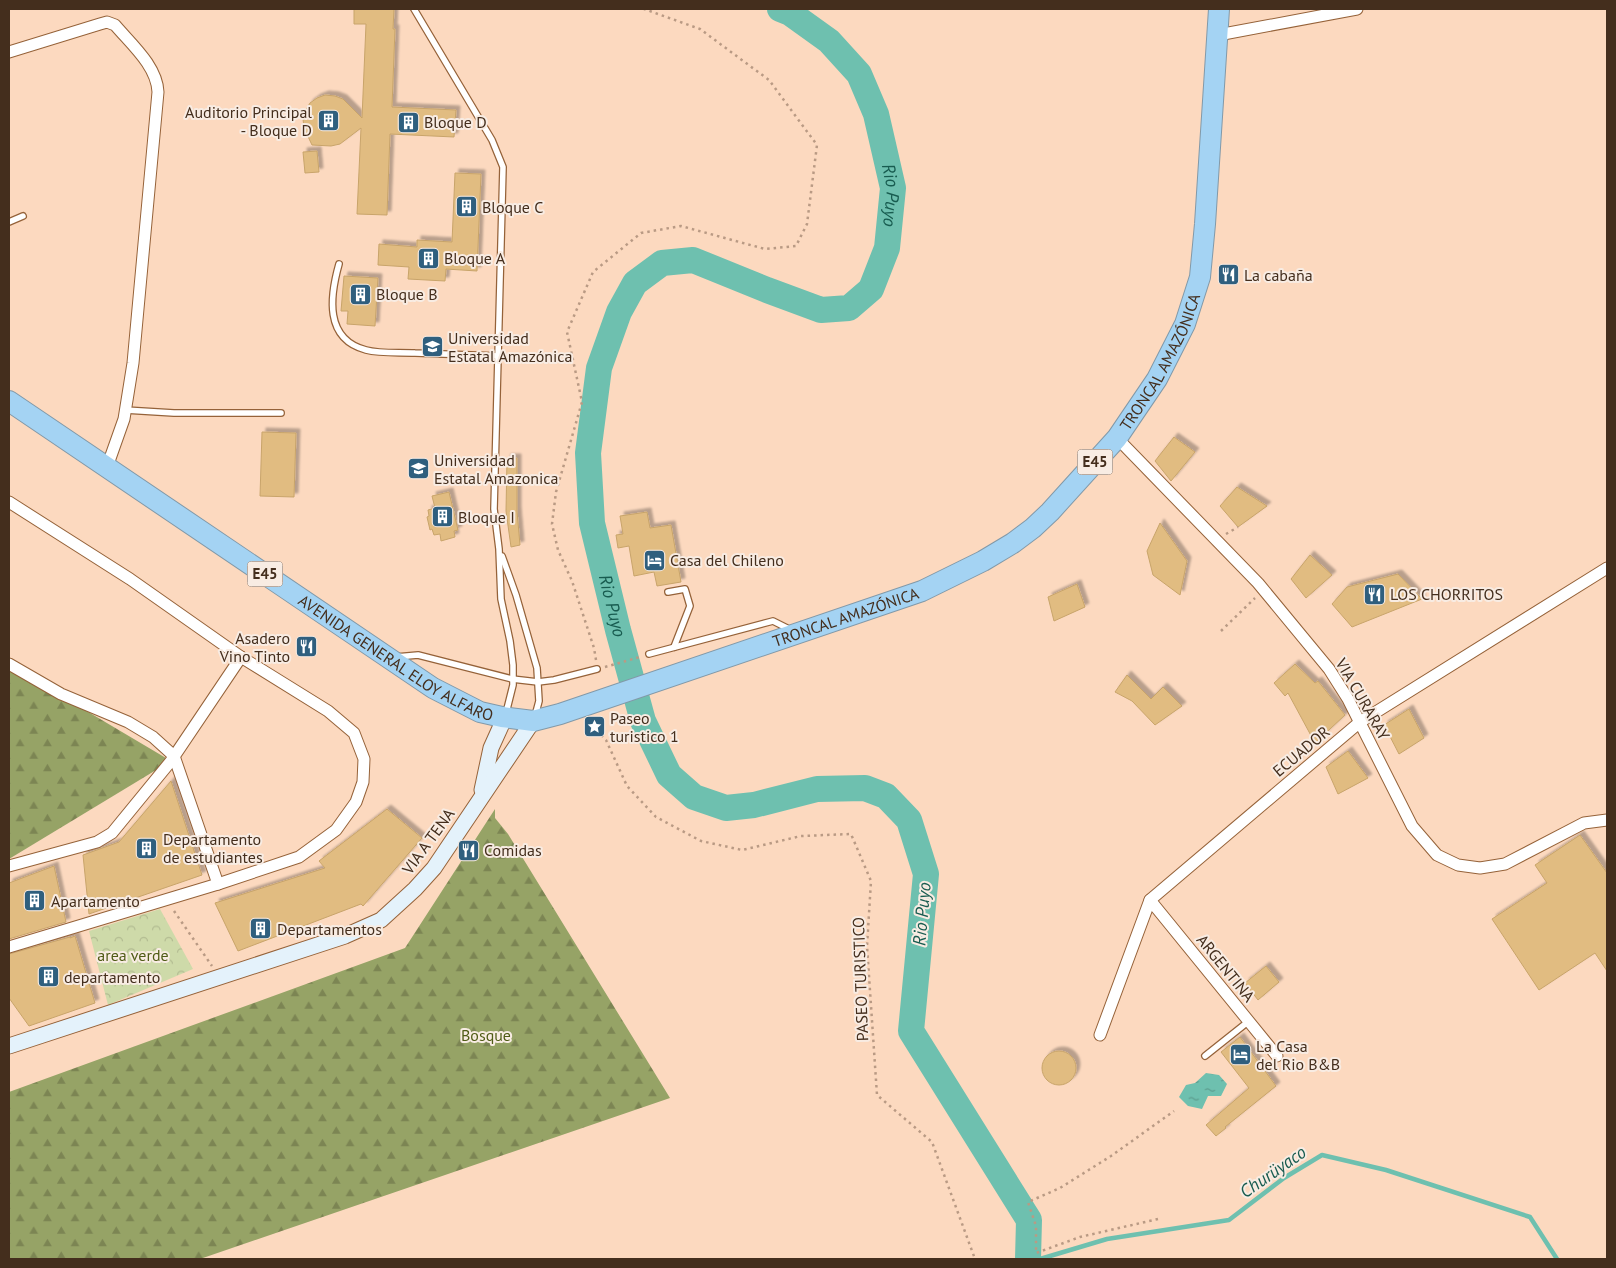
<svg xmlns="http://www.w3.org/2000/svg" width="1616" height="1268" font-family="'PT Sans',sans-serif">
	<defs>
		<pattern id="forest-firs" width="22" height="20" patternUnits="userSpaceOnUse" patternTransform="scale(1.25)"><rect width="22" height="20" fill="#96a366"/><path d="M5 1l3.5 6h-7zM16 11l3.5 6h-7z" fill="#7c8553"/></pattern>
		<pattern id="park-crowns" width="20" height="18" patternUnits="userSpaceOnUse" patternTransform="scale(1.25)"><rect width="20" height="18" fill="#cedaa9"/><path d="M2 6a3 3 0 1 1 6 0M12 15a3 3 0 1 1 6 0" fill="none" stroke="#b2bb91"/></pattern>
		<pattern id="water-ripples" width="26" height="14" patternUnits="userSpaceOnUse" patternTransform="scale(1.25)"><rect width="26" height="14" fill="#6ec0af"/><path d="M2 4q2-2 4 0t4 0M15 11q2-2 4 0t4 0" fill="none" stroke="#5c9c8e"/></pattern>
		<filter id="shadow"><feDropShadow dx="4" dy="-4" stdDeviation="1" flood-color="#0004"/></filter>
	</defs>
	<rect width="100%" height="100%" fill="#fcd9bf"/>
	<g fill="url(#forest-firs)">
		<path d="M9 665 171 761 9 859Z"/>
		<path d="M495 809V818L508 834 670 1098 200 1259H9V1092L405 948Z"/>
	</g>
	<path fill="url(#park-crowns)" d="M160 909 193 969 108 1005 89 931Z"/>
	<path fill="url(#water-ripples)" d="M1206 1073 1219 1075 1227 1084 1221 1096H1208L1202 1109 1188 1106 1179 1097 1186 1085 1195 1083Z"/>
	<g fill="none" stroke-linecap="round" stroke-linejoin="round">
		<path stroke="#6ec0af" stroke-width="4.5" d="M1040 1259 1107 1239 1229 1220 1284 1178 1322 1155 1386 1170 1530 1217 1557 1259"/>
		<path stroke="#6ec0af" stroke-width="26" id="s1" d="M780 9 790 13 829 41 859 74 876 114 893 188 887 248 871 289 849 308 821 310 767 290 693 260 662 263 635 283 619 312 599 368 588 453 592 523 618 630 643 721 669 775 694 797 726 808 754 805 817 789 865 788 886 796 909 820 926 874 911 1031 1029 1220 1028 1259"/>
	</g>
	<g fill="#e1bc81" stroke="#c8a46a" filter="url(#shadow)">
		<path d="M354 9H394L393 29H395L392 107 456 110 454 137 390 134 387 215 357 214 361 128 340 144 331 146 312 145 304 128 303 119 305 111 310 103 317 98 325 95 335 96 343 99 362 118 366 24H354Z"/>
		<path d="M317 151 319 172 305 173 303 152Z"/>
		<path d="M455 173 481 174 477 271 446 269 445 281 408 279 409 267 378 265 379 244 417 247V240L452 242Z"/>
		<path d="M344 276 378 278 375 326 347 324 348 311H341Z"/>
		<path d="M262 432 296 433 294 497 260 496Z"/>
		<path d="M1174 437 1195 452 1171 481 1155 461Z"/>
		<path d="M507 458H517V511L520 545 511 547 506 511Z"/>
		<path d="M1237 487 1267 506 1238 527 1220 506Z"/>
		<path d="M449 492 458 530 454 531 455 537 441 541 440 534 434 535 432 529 430 530 427 517 429 516 428 510 435 508 432 496Z"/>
		<path d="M647 512 650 528 671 525 681 582 657 586 654 572 634 576 629 546 618 548 616 535 623 534 620 516Z"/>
		<path d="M1160 523 1187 561 1180 595 1153 575 1147 551Z"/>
		<path d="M1310 555 1332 575 1306 598 1291 579Z"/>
		<path d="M1398 574 1422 599 1352 627 1332 604 1347 587Z"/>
		<path d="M1077 584 1085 607 1054 621 1048 597Z"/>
		<path d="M1295 664 1315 683 1318 681 1345 715 1315 743 1288 693 1285 696 1274 683Z"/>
		<path d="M1127 675 1151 699 1163 687 1182 706 1155 725 1132 701 1115 692Z"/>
		<path d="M1409 709 1424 738 1399 754 1384 725Z"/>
		<path d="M1348 751 1368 778 1338 794 1326 767Z"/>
		<path d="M171 781 202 875 89 914 83 855 119 842Z"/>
		<path d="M387 809 422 838 363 906 361 904 238 951 215 903 325 868 319 861Z"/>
		<path d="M1580 835 1607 873V971L1595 953 1539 990 1492 919 1547 883 1535 865Z"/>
		<path d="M54 866 66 922 9 939V883Z"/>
		<path d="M75 936 95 1003 29 1026 9 998V954L70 937V938Z"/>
		<path d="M1266 966 1279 982 1258 1000 1245 983Z"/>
		<path d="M1240 1037 1276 1086 1225 1127 1226 1128 1216 1136 1206 1125 1249 1088 1221 1052Z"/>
		<circle cx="1059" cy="1068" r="17"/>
	</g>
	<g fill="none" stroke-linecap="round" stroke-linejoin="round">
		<defs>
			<g id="lane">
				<path d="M414 9 492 140 503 167 494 509 499 549 501 599 510 641 513 665V685L506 713"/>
				<path d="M9 222 23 216"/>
				<path d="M339 264C330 296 324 339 366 350 381 354 400 352 415 353 443 354 471 355 499 356"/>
				<path d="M125 410 174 413H281"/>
				<path d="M502 556 516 595 537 668 539 701 535 716"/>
				<path d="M668 592 685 589 690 606 674 647"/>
				<path d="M649 654 773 621 791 630"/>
				<path d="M396 657 418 655 512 679 538 682 554 680 597 669"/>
				<path d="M1205 1056 1249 1021"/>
			</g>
			<g id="street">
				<path d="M1218 35 1357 9"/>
				<path d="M9 52 100 24 107 22 115 25C131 44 157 66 158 92L133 363 124 419 107 467"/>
				<path d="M1117 438 1258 583 1329 669 1348 699 1412 826 1437 855 1458 865 1480 868 1505 864 1584 823 1607 820"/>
				<path d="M9 502 130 579 241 657 328 711 354 733 364 759 363 782 356 802 336 830 299 857 218 884 9 947"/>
				<path d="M9 664 61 694 128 722 153 737 174 756 218 884"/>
				<path d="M9 866 97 842 112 833 171 761 241 657"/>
				<path d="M1150 900 1277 1056"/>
				<path d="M1100 1035 1150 900 1360 722 1607 568"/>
			</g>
			<g id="secondary">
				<path d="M482 790 491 748 505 717"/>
				<path d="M9 1046 345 936 381 920 415 889 434 868 533 721"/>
			</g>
			<g id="highway">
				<path id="s2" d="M9 401 433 688 480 712 502 717 533 721 560 714 922 591 983 561 1013 543 1033 528 1050 512 1117 438 1157 379 1185 324 1200 277 1205 224 1219 9"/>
			</g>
		</defs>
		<use href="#lane" stroke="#956239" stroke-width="8"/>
		<use href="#street" stroke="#956239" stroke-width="13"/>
		<use href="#secondary" stroke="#956239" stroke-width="17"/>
		<use href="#highway" stroke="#8299a8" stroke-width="22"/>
		<g stroke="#b99a84" stroke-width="2.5" stroke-dasharray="2.5 4" stroke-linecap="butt">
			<path d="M1226 534 1238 527"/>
			<path d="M1221 631 1255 598"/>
			<path d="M596 660 594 648 572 581 558 550 552 524 556 492 582 402 567 332 593 272 641 233 681 226 765 249 796 246 807 224 817 145 769 80 700 29 644 9"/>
			<path d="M605 667 640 657"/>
			<path d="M589 720 594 727 606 740 627 786 656 817 701 841 742 850 801 836 851 834 871 881 867 946 877 1095 932 1142 975 1259"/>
			<path d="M174 911 212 966"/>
			<path d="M1158 1219 1080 1237 1036 1253V1226L1028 1202 1060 1188 1111 1156 1174 1111"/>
		</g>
		<use href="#lane" stroke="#fff" stroke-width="5.5"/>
		<use href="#street" stroke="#fff" stroke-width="11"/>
		<use href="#secondary" stroke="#e4f2fb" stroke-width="15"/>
		<use href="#highway" stroke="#a4d3f3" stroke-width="20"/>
	</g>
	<defs>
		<symbol id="building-square" viewBox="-11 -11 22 22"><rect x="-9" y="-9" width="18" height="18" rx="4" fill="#2f5f7e" stroke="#f8ece3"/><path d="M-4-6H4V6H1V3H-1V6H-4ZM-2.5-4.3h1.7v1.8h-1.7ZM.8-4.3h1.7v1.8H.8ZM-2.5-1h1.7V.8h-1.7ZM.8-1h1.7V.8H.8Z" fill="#fff"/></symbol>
		<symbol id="restaurant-square" viewBox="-11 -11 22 22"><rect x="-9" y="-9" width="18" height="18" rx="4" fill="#2f5f7e" stroke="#f8ece3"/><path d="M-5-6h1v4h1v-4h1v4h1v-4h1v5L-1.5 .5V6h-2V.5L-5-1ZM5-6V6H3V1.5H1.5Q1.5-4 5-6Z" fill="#fff"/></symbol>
		<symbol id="university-square" viewBox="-11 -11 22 22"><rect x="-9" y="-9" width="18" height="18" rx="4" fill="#2f5f7e" stroke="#f8ece3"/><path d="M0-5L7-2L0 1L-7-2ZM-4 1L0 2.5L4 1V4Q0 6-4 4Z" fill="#fff"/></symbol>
		<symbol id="hotel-square" viewBox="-11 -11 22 22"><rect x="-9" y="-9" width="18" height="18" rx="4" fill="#2f5f7e" stroke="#f8ece3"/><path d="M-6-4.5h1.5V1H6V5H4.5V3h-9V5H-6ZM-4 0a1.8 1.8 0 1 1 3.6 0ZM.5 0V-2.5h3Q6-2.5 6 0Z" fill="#fff"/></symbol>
		<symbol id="sight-square" viewBox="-11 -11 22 22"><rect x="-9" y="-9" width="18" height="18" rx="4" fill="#2f5f7e" stroke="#f8ece3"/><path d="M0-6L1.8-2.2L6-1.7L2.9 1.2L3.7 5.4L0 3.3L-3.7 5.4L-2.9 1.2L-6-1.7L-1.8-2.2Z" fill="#fff"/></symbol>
	</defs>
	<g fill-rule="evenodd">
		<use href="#building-square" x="316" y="108" width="25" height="25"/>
		<use href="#building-square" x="396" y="110" width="25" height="25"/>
		<use href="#building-square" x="454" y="194" width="25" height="25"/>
		<use href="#building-square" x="416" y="246" width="25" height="25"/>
		<use href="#restaurant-square" x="1216" y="262" width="25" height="25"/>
		<use href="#building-square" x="348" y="282" width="25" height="25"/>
		<use href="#university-square" x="420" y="334" width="25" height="25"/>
		<use href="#university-square" x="406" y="456" width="25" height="25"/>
		<use href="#building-square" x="430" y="504" width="25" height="25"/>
		<use href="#hotel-square" x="642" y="548" width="25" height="25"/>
		<use href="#restaurant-square" x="1362" y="582" width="25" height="25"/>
		<use href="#restaurant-square" x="294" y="634" width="25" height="25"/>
		<use href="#sight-square" x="582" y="714" width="25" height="25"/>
		<use href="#building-square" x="134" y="836" width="25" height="25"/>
		<use href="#restaurant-square" x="456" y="838" width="25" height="25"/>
		<use href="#building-square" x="22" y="888" width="25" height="25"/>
		<use href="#building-square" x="248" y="916" width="25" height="25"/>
		<use href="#building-square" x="36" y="964" width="25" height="25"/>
		<use href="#hotel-square" x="1228" y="1042" width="25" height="25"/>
	</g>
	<g text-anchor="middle" stroke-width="4" stroke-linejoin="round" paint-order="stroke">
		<g fill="#f8ece3" stroke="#7a6758" stroke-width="1">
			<rect x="1077.5" y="449.5" width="35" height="25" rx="4"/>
			<rect x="247.5" y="561.5" width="35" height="25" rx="4"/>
		</g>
		<g font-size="15" font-weight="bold" fill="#442e1d">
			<text x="1095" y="467">E45</text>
			<text x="265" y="579">E45</text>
		</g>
		<g font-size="16" fill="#442e1d" stroke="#f8ece3" text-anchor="start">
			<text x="312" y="118" text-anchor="end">Auditorio Principal<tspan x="312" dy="18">- Bloque D</tspan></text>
			<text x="424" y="128">Bloque D</text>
			<text x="482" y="213">Bloque C</text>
			<text x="444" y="264">Bloque A</text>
			<text x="1244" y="281">La cabaña</text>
			<text x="376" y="300">Bloque B</text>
			<text x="448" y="344">Universidad<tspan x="448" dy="18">Estatal Amazónica</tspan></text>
			<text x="434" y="466">Universidad<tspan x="434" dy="18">Estatal Amazonica</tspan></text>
			<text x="458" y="523">Bloque I</text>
			<text x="670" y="566">Casa del Chileno</text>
			<text x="1390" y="600">LOS CHORRITOS</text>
			<text x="290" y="644" text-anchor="end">Asadero<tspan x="290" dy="18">Vino Tinto</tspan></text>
			<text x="610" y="724">Paseo<tspan x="610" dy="18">turistico 1</tspan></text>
			<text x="163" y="845">Departamento<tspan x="163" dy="18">de estudiantes</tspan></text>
			<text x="484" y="856">Comidas</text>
			<text x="51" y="907">Apartamento</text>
			<text x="277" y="935">Departamentos</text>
			<text x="64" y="983">departamento</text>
			<text x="1256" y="1052">La Casa<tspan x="1256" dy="18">del Rio B&amp;B</tspan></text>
		</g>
		<g font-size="16" fill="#442e1d" stroke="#f8ece3">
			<text dy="6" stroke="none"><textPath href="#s2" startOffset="1368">TRONCAL AMAZÓNICA</textPath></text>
			<text dy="6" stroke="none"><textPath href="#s2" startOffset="948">TRONCAL AMAZÓNICA</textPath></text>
			<text dy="6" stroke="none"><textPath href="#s2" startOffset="465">AVENIDA GENERAL ELOY ALFARO</textPath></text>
			<text transform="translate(1363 699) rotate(60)" y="6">VIA CURARAY</text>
			<text transform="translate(1301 751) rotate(-40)" y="6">ECUADOR</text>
			<text transform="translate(428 841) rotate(-54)" y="6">VIA A TENA</text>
			<text transform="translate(1226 968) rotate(51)" y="6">ARGENTINA</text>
			<text transform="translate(860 979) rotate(-92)" y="6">PASEO TURISTICO</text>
		</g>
		<g font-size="16" fill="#505c17" stroke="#f8ece3">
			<text x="133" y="961">area verde</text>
			<text x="486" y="1041">Bosque</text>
		</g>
		<g font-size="18" font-style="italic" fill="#185c50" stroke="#f8ece3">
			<text dy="6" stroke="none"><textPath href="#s1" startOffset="230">Rio Puyo</textPath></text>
			<text dy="6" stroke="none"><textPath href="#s1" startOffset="920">Rio Puyo</textPath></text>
			<text transform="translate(922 914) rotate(-85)" y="6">Rio Puyo</text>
			<text transform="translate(1273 1172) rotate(-35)" y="6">Churüyaco</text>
		</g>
	</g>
	<rect width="1616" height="1268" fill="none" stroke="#442e1d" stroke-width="20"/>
</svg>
